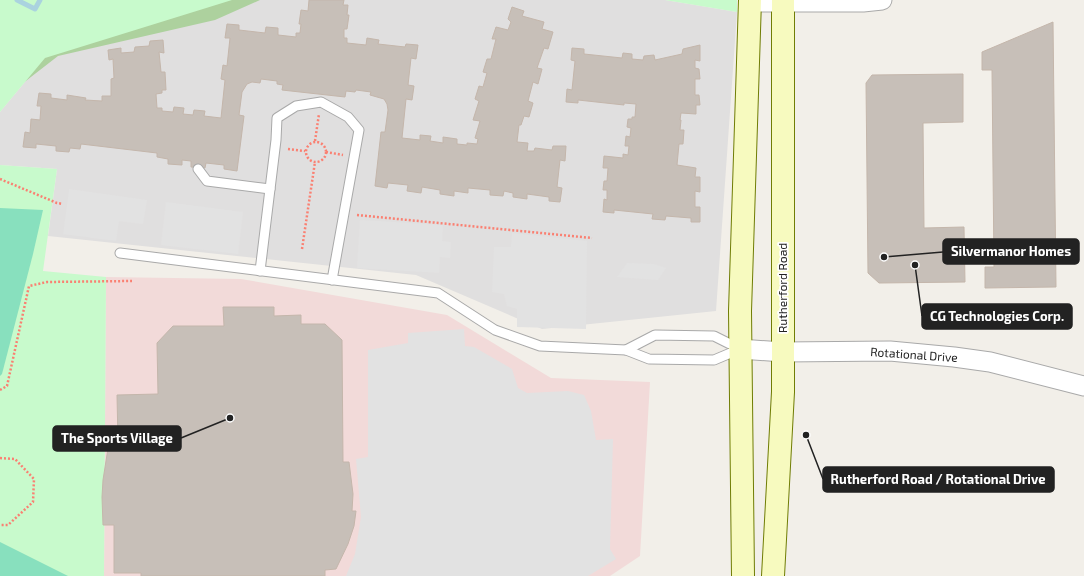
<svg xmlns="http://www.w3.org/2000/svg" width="1084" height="576" font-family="'Exo 2',sans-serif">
	<rect width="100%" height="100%" fill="#f2efe9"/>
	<path fill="#e0dfdf" d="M232 0H665L737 12 716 311 542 329 416 275 48 236 57 169 0 165V112L45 58Z"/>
	<path fill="#f2dad9" d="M106 277 241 279 447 315 551 378 650 382 640 556 610 576H104Z"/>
	<path fill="#add19e" d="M0 0H260L215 20 58 56 0 101Z"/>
	<g fill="#c8facc">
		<path d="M0 0H232L45 58 0 112Z"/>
		<path d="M665 0H737V12Z"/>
		<path d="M0 165 57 169 43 271 106 277 104 576H0Z"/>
	</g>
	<g fill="#88e0be">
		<path d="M0 208 43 210 33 254 2 374 0 376Z"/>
		<path d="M0 542 68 576H0Z"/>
	</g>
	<g fill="#e2e2e2">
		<path d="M69 189 147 200 143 224 119 221 116 241 63 234Z"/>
		<path d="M166 202 243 212 238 254 161 245Z"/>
		<path d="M360 220 443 225 442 241 451 242 450 258 440 257 439 273 357 268Z"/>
		<path d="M512 233 587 241 586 329 517 327V309L507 306 504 294 492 292 494 247H511Z"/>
		<path d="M627 263 654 264 666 268 658 280 617 277Z"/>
		<path d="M464 329 465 346 474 347 512 369 518 388 527 393 568 391 584 395 591 411 596 440 613 439 610 549 616 559 588 576H346L355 554 361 517 356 459 368 457V350L408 343V333Z"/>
	</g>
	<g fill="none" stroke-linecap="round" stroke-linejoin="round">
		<path stroke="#aad3df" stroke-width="5" d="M17 0 35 9 40 0"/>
	</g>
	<g fill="#c7bfb8" stroke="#c4b6ab">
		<path d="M309 0H344L343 5H348L347 15H349L347 29H344V38H347V43L366 45 367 38 379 40 378 44 405 47 406 44 418 45 416 59 411 58 408 85 414 86 412 100 406 99 402 138 420 140V135L431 136 430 141 443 143V137L457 139V144L467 145V143L477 144 478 139 475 138 480 121 473 120 479 101 475 99 479 86 483 87 487 73 483 72 487 59H491L496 39H492L496 27 508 30 511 22 508 19 512 7 524 11 522 16 544 22 542 29 553 32 548 49 544 48 537 68 542 69 538 84 533 82 528 101 533 103 529 117 524 116 521 125H519L517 142 528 143 527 151H534L535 148 552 150 553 146H566L565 161 560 160 557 187 562 188 560 202 549 201V197L527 194V199L513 197V193L504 191 503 196 490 195V190L468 188V193L454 191V196L440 194V190L422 187 421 193 407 191 408 185 388 183 387 188 375 186 381 132H385L388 110 387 104 384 99 370 95 371 92 356 90 355 92 346 91 345 97 282 90 283 85 277 84V81L261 79 260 83 252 82 247 84 242 92 239 115 244 116 237 171 224 169V165L206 163 205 168 191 167V161L182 160V165L168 164V159L157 157V153L81 144 80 149 70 148 69 152 56 151V146L36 144V148L23 147 25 132 30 133 31 119 40 120 41 106H37L39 93 51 94V98L67 100V95L86 98 85 100 102 101V96H111V79L114 78 113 59 109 60 108 50 121 48V53L134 52 135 47 149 46 150 41 163 40 164 53 159 52 161 72H165L166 90H162V93L156 94 157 108H162V111L173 112 174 107 184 108 183 114 193 115 194 110 205 111 204 116 221 118 225 80 221 79 223 65 227 66 230 38H225L227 24 239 25V30L265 33 266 27 278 28V35L296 37V33H300L301 24H299L301 10 308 11Z"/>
		<path d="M1053 22 1056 287 985 288V267H994L992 70H982V52Z"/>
		<path d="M700 45V61L695 60V68L699 69 700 79H695V95H699L700 105H696V114L681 113 680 120H681L680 130H684L683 144H679L677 165 696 168 695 177H700V192L695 191V207H700V222H691V218L666 216 665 220 652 219 653 214 614 210V213L603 212 604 199 607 200V190H603L604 181H607L608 168H603L604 156 623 158V154L628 155 629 146H625L626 136 630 137 631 128 627 127 628 119H632V117H635L636 104 624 103V105L578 100V103L566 102 567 89 572 90 575 61 571 60 572 48 584 49V54L622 58 623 53 632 54V59L643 60 644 56 654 55 655 60 682 54 683 49Z"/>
		<path d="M963 74V122L923 123 924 228 964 227 965 282 879 283 868 273 866 83 872 75Z"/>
		<path d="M223 307H274V316L301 315V324H325L342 340 343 462H349L353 494 352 511H356L354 526 348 544 336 569 325 570V576H141V573H114V525H103L102 497 103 480 109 442H118L117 395 158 394 157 343 173 326H224Z"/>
	</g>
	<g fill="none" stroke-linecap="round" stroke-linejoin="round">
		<defs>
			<g id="lane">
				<path d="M198 169 207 181 270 189"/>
				<path d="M120 253 438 293 495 330 540 346 626 350 649 359 714 360 740 349"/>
				<path d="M260 271 276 140 277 118 296 106 321 102 348 117 359 130 332 280"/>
				<path d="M626 350 655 335 714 336 740 349"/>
			</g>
			<g id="street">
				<path d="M750 2H863L882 0"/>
				<path d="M740 349 783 352 890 351 954 357 990 362 1084 386"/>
			</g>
			<g id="secondary">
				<path d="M743 576 740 311 750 0"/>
				<path d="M773 576 783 392V0"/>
			</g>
		</defs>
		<use href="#lane" stroke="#a9a9a9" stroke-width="11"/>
		<use href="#street" stroke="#a9a9a9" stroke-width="21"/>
		<use href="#secondary" stroke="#707d05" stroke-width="24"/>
		<g stroke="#fa8072" stroke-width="2.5" stroke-dasharray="2 2" stroke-linecap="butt">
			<path d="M315 141 319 114"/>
			<circle cx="316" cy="152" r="10"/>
			<path d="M288 149 305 151"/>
			<path d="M326 152 343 155"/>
			<path d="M0 179 57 203 63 204"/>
			<path d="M357 215 592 238"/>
			<path d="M302 249 315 162"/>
			<path d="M0 390 7 386 29 286 47 282 132 281"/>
			<path d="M0 458 15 459 34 479 33 502 8 525H0"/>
		</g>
		<use href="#lane" stroke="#fff" stroke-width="9"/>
		<use href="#street" stroke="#fff" stroke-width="19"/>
		<use href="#secondary" stroke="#f7fabf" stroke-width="22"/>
	</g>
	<g text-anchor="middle" stroke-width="3.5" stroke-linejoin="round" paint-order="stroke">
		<g font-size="12" fill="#222" stroke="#fff">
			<text transform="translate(783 288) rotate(-90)" y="4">Rutherford Road</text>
			<text transform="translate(914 355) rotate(4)" y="4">Rotational Drive</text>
		</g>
	</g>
	<path fill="none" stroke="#222" stroke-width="1.5" d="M884 257L943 252M915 265L922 316M230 418L181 438M806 435L823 479"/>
	<g fill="#222" stroke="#fff" stroke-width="1.5">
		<circle cx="884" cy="257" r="4"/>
		<circle cx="915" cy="265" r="4"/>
		<circle cx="230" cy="418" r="4"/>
		<circle cx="806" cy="435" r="4"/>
	</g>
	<g fill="#222" stroke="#222" stroke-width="1.5">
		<rect x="943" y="239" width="136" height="25" rx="4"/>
		<rect x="922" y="304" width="150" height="25" rx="4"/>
		<rect x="53" y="426" width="128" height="25" rx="4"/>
		<rect x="823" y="467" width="231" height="25" rx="4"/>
	</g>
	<g font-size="13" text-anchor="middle" font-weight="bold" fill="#fff">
		<text x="1011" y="256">Silvermanor Homes</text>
		<text x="997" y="321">CG Technologies Corp.</text>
		<text x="117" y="443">The Sports Village</text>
		<text x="938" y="484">Rutherford Road / Rotational Drive</text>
	</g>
</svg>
